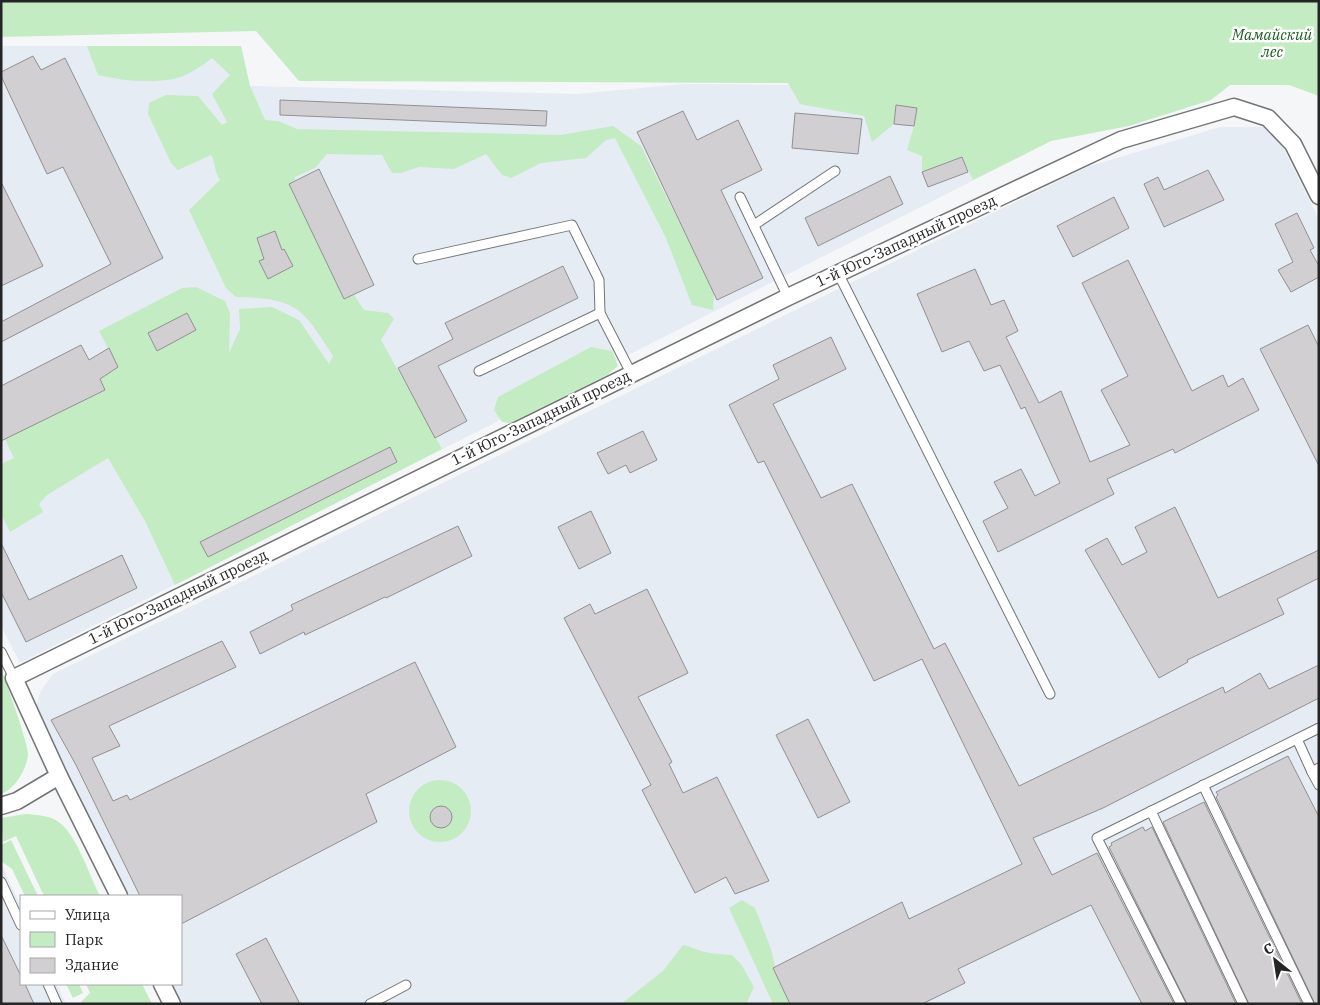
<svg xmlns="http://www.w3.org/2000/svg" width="1320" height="1005" font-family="'IBM Plex Serif',serif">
	<rect width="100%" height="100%" fill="#f5f6f8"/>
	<g fill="#e5ecf4">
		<path d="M1 46H241L250 86 577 94 684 84 1022 87 1051 141 20 663 1 626Z"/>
		<path d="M1220 127H1265L1281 144 1319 219V1004H182L172 984H181V896H127L35 710 40 692 53 674 1087 167Z"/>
		<path d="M1 863 21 907V984H57L66 1004H1Z"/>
	</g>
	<g fill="#c3ecc2">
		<path d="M1 1H1319V96L1289 85H1230L1211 100 1129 126 1051 141 973 180 962 157 922 172V156L907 150 914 126 916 108 896 106 894 124 872 142 864 116 800 104 788 83 299 81 256 31 1 37Z"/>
		<path d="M87 46H241L250 86 265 120 278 121 297 129 560 135 613 126 641 146 714 292 713 310 692 305 666 238 615 138 606 140 586 158 541 163 511 178 502 175 486 154 454 169 419 167 401 173H392L382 155 327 154 315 168 295 177V195L344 299 354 295 364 310 388 313 394 319 381 340 442 449 175 585 145 521 108 458 47 495 39 504 43 512 10 532 1 514V464L14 458 5 439 105 390 100 379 118 367 99 331 182 288 196 287 225 301 230 314 229 353 240 329 239 309 272 307 299 320 329 364 333 356C302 307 297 298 236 297L226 288 189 210 220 180C214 172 216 163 211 155L178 170 171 163 148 114 149 103 166 95 198 96 222 125 227 122 212 94 230 75 212 58C202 66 187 76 174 79 150 83 121 81 98 75Z"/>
		<path d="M591 347 612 351 618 366 607 375 510 423 502 422 494 410 498 397Z"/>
		<path d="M1 669C6 681 29 746 28 754 27 769 15 789 1 794Z"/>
		<circle cx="440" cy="811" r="31"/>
		<path d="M26 814C37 815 50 815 60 823 77 836 90 877 100 896H44L16 836 3 842 1 818Z"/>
		<path d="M11 840 38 896H25L12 869 1 861V845Z"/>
		<path d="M742 900 755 908 771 949 779 983 791 1004H773L729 908Z"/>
		<path d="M683 945C690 946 692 948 698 950 709 954 721 954 732 955L741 964 754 987 746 1004H621L663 971Z"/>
		<path d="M66 984H79L83 993 73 998Z"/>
		<path d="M86 984H142L152 1004H79L90 993Z"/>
	</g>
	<g fill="#d1cfd1" stroke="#919091">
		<path d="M33 56 41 70 65 58 163 258 1 342V322L111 264 63 167 47 174 1 76V72Z"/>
		<path d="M280 100 547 111 546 126 280 115Z"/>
		<path d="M896 105 917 108 914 126 894 124Z"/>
		<path d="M683 111 697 140 738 120 762 170 721 190 763 278 717 300 637 132Z"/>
		<path d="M795 113 862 119 858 154 792 148Z"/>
		<path d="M962 157 968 172 928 187 922 172Z"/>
		<path d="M319 169 374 285 344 299 289 184Z"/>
		<path d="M1208 170 1224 200 1164 227 1144 184 1158 177 1164 190Z"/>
		<path d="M890 176 903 204 818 246 805 218Z"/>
		<path d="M1 182 43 266 1 286Z"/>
		<path d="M1114 197 1129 228 1073 257 1057 226Z"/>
		<path d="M1297 213 1314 248 1310 250 1319 266V277L1291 292 1278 270 1293 262 1275 224Z"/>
		<path d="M275 231 282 250 284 249 293 266 268 279 259 261 264 259 257 238Z"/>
		<path d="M1128 260 1192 391 1223 375 1228 387 1243 378 1259 410 1175 453 1173 449 1107 479 1114 494 998 552 983 521 1008 508 994 482 1021 469 1035 496 1060 483 1025 407 1021 409 1000 365 984 371 969 341 942 352 917 294 975 269 991 305 1004 300 1018 331 1006 337 1039 403 1061 391 1090 462 1130 445 1101 390 1128 376 1082 283Z"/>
		<path d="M563 266 578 298 438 366 467 421 435 438 398 368 453 339 445 323Z"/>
		<path d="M187 313 196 330 157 351 148 333Z"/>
		<path d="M1308 325 1319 347V466L1260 349Z"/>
		<path d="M831 337 846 369 773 404 821 498 852 484 934 649 945 643 1019 786 1223 687 1225 693 1260 673 1269 689 1319 665V698L1103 808 1033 838 1052 875 1097 853 1174 1004H1142L1091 905 958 969 965 983 922 1004H790L773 968 902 902 909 919 1022 864 922 659 874 681 764 461 758 463 729 405 779 379 773 365Z"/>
		<path d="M81 345 89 360 109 348 118 367 100 379 105 390 1 441V386Z"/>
		<path d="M643 431 657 460 630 473 626 465 608 474 597 453Z"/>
		<path d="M390 447 397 462 208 557 200 542Z"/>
		<path d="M1175 507 1218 598 1319 550V578L1277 599 1284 614 1187 660 1188 662 1159 678 1085 550 1107 538 1122 565 1147 552 1135 527Z"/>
		<path d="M591 511 611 553 579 569 558 527Z"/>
		<path d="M458 526 472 556 386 598 385 597 305 635 304 632 260 654 250 632 293 610 291 605Z"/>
		<path d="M1 543 29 600 122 555 137 588 26 642 1 592Z"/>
		<path d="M647 589 688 673 638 697 672 762 669 764 683 793 717 777 769 881 735 894 726 877 695 893 642 790 651 785 564 618 590 604 595 614Z"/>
		<path d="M222 641 236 667 109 726 120 746 92 758 113 801 127 795 130 800 415 662 456 747 366 794 377 822 181 924V896H140L76 765 51 720Z"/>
		<path d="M808 719 850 802 818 818 776 735Z"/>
		<path d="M1288 756 1319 817V1004H1315L1216 797 1218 795 1216 792Z"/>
		<path d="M1204 802 1302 1004H1249L1163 822Z"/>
		<circle cx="441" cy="817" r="11"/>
		<path d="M1143 827 1145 831 1152 827 1236 1004H1187L1109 847 1112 845 1111 843Z"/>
		<path d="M1 935 21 976V984H25L34 1004H1Z"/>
		<path d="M266 938 300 1004H262L236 954Z"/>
	</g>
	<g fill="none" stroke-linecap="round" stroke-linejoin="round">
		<defs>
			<g id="service">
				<path d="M740 197 788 297"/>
				<path d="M754 225 835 171"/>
				<path d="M418 259 572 225 599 280 600 313"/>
				<path d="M838 273 1050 694"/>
				<path d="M479 371 600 313 631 373"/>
				<path d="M1 652 14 678"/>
				<path d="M1297 739 1312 772 1319 768"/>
				<path d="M1312 772 1319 785"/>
				<path d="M1203 785 1309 1004"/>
				<path d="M1151 811 1243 1004"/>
				<path d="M1 882 21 925"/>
				<path d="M48 984 57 1004"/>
				<path d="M370 1004 406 985"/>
				<path d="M1181 1004 1097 838 1319 728"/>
			</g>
			<g id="minor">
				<path d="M59 776 119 896"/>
				<path d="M1 806 17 801 59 776 14 678 788 297 1121 140 1234 107 1268 118 1293 144 1319 196"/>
				<path d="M162 984 172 1004"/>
			</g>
		</defs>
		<use href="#service" stroke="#737475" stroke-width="11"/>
		<use href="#minor" stroke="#737475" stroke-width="19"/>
		<use href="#service" stroke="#fff" stroke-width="9"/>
		<use href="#minor" stroke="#fff" stroke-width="16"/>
	</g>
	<g text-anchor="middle" stroke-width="5" stroke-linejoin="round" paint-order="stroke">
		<g font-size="15" font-style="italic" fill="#1b5c20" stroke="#fff">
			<text x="1272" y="40">Мамайский<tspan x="1272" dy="17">лес</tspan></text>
		</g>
		<g font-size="15" fill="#252526" stroke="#fff">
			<text transform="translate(906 241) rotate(-25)" y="5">1-й Юго-Западный проезд</text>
			<text transform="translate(541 418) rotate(-26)" y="5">1-й Юго-Западный проезд</text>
			<text transform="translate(178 597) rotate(-26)" y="5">1-й Юго-Западный проезд</text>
		</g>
	</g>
	<rect width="1320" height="1005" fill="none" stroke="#252526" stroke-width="5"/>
	<rect x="20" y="895" width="162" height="90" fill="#ffffff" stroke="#a8a8a8"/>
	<rect x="30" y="911" width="25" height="8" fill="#ffffff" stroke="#a8a8a8"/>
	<text x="65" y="920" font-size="15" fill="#252526">Улица</text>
	<rect x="30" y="932" width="25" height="15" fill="#c3ecc2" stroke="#a8a8a8"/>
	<text x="65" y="945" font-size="15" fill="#252526">Парк</text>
	<rect x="30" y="958" width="25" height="15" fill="#d1cfd1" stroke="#a8a8a8"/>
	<text x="65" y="970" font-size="15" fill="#252526">Здание</text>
	<g transform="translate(1275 960) rotate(330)" stroke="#ffffff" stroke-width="4" paint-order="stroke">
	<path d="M0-4L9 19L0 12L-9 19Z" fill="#252526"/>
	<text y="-8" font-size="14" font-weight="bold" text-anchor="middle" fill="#252526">С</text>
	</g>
</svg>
